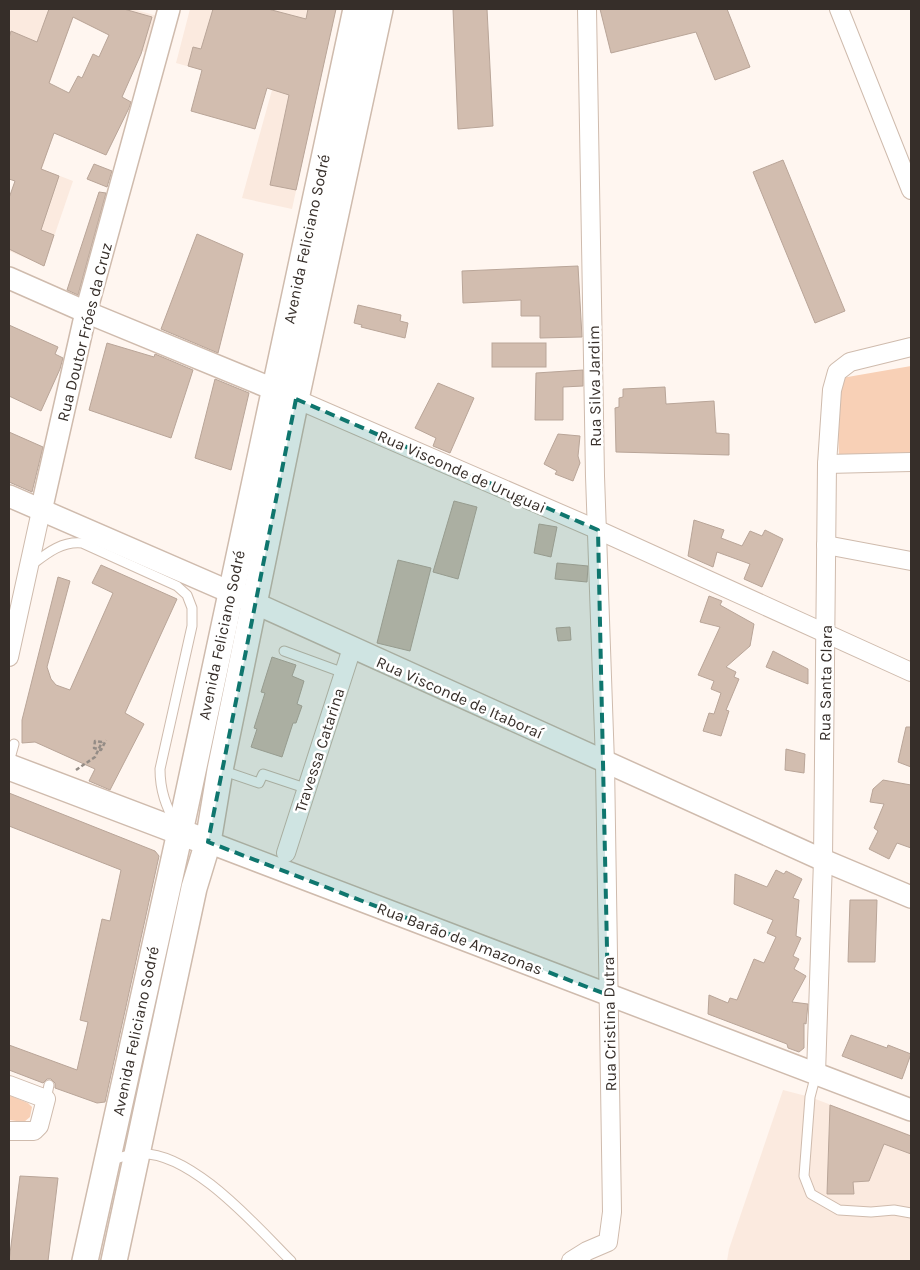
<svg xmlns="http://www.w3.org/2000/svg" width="920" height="1270" font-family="Karla,sans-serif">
	<rect width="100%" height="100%" fill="#fff6f0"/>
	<g fill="#fbeadf">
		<path d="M9 9H133L157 16 146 53 73 18 30 139 50 145 42 169 73 181 44 266 9 251V198L15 181 9 179Z"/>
		<path d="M190 9H336L292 209 242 198 272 90 176 63Z"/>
		<path d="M783 1090 810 1097 911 1135V1261H727L729 1249Z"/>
	</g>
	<g fill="#f8d0b6">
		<path d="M911 366V454L839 457 836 379Z"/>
		<path d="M9 1095 28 1103 32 1107 30 1117 24 1122 9 1120Z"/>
	</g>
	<g fill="#d2bdaf" stroke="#b9a598" fill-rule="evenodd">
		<path d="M49 9H124L152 17 141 54 122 97 131 102 129 108 106 155 54 133 41 169 59 176 41 230 54 235 44 266 9 249V198L15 181 9 179V38L11 31 37 42ZM73 17 109 35 99 57 93 54 82 78 78 76 69 93 49 83Z"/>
		<path d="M213 9H268L306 19 308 9H336L296 190 270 185 289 95 267 88 255 129 191 111 202 70 188 66 193 47 201 49Z"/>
		<path d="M453 9H487L493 126 458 129Z"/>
		<path d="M600 9H727L750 67 715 80 696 32 611 53Z"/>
		<path d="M783 160 845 311 815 323 753 172Z"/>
		<path d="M94 164 112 171 107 187 87 179Z"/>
		<path d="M99 192 106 193 78 295 67 290Z"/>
		<path d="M197 234 243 254 218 353 161 329Z"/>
		<path d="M578 266 582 337 540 338V316H521V300L463 303 462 271Z"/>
		<path d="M358 305 401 315 400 321 408 323 405 338 361 327 362 325 354 323Z"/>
		<path d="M9 325 58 347 55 354 63 358 60 369 41 411 9 396Z"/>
		<path d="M107 343 154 357 155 354 193 370 171 438 89 410Z"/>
		<rect x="492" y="343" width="54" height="24"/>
		<path d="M583 370V386L563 387V420H535L536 373Z"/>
		<path d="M215 379 249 393 231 470 195 458Z"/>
		<path d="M438 383 474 398 450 453 433 446 436 438 415 428Z"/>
		<path d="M665 387 666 404 714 401 716 433 729 434V455L616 452 615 408 619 407V398L623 397V389Z"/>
		<path d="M9 432 43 447 32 492 9 482Z"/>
		<path d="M558 434 580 436 578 456 580 463 573 481 555 474 557 471 544 464Z"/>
		<path d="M454 501 477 507 458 579 433 572Z"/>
		<path d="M694 520 724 530 721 538 742 546 750 531 762 536 765 530 783 539 762 587 744 579 750 564 717 552 713 567 688 556Z"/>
		<path d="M539 524 557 527 551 557 534 553Z"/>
		<path d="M398 560 431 568 410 651 377 643Z"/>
		<path d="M557 563 588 566 587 582 555 579Z"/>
		<path d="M101 565 177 599 125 713 144 724 110 790 89 781 95 769 35 742 22 743V720L58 577 70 581 47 667 51 679 56 685 70 690 113 593 92 583Z"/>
		<path d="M709 596 722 601 720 605 754 624 750 646 726 667 736 672 734 677 739 679 726 710 729 711 721 736 703 731 709 713 714 714 721 693 711 689 714 681 698 675 720 627 700 622Z"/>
		<path d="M570 627 571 640 558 641 556 628Z"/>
		<path d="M773 651 808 669V684L766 667Z"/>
		<path d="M272 657 296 665 292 676 304 681 297 704 302 706 296 723H293L282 757 251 747 257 729 254 728 265 693 261 692Z"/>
		<path d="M906 727H911V767L898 762Z"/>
		<path d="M786 749 805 754 804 773 785 770Z"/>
		<path d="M883 780 911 785V848L897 843 889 859 869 849 878 831 874 828 884 804 870 802 873 789Z"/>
		<path d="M9 793 155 851 159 856 105 1102 97 1103 55 1088V1083L51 1079H47L43 1083 9 1070V1045L77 1070 88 1022 80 1020 102 919 110 921 121 870 9 826Z"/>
		<path d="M776 870 784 874 786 871 802 879 793 898 799 900 796 936 801 938 793 956 799 959 794 969 806 976 792 1002 808 1004 806 1024 804 1023V1048L799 1052 788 1048 787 1044 708 1014 709 995 728 1003 730 998 737 1000 754 959 764 963 776 937 767 933 773 920 734 904 735 874 767 887Z"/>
		<path d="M850 900H877L875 962H848Z"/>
		<path d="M851 1035 887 1048 888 1045 911 1054 902 1079 842 1056Z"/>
		<path d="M830 1105 911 1136V1154L884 1144 869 1181 853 1182 854 1194H827Z"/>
		<path d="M20 1176 58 1178 48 1261H9Z"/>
	</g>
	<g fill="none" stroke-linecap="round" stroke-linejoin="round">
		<defs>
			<g id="service">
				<path d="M30 566C46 554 61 541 82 543L177 586 187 595 192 608V626L160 769C160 791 166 806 176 825"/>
				<path d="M284 651 344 673"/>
				<path d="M9 762 14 744"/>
				<path d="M221 770 259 783 263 774 308 789"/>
				<path d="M816 1074 810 1097 804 1176 811 1194 839 1210 871 1212 894 1210 911 1213"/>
				<path d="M46 1099 49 1085"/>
				<path d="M111 1160C120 1158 129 1154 137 1154 189 1148 258 1228 291 1261"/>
			</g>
			<g id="minor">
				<path d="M839 9 911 190"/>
				<path d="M296 399 598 530 911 672"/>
				<path d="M827 464 911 462"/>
				<path d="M826 545 911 561"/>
				<path d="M9 657 41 511"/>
				<path d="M286 853 352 648"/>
				<path d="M816 1074 823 860 827 464 832 390 837 372 850 362 911 347"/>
				<path d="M9 1085 46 1099 39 1126 34 1131H9"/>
				<path d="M571 1261 587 1251 608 1242 612 1212 605 763 595 476 587 9"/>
			</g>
			<g id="tertiary">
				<path d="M9 278 86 312 290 396"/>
				<path d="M9 496 230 592 823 860 911 897"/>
				<path d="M41 511 86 312 169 9"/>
				<path d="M208 842 911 1110"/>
			</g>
			<g id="secondary">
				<path d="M9 767 196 838"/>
				<path d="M85 1261 180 832 356 9"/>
				<path d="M114 1261 194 888 208 842 220 770 296 399 380 9"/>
			</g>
		</defs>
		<use href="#service" stroke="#cfbbad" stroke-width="11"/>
		<use href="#minor" stroke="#cfbbad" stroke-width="20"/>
		<use href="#tertiary" stroke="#cfbbad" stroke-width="24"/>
		<use href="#secondary" stroke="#cfbbad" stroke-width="28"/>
		<path stroke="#948c86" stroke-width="2.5" stroke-dasharray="4 2.5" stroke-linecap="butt" d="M76 770 95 757 102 742"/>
		<use href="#service" stroke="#fff" stroke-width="9"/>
		<use href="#minor" stroke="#fff" stroke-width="18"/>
		<use href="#tertiary" stroke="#fff" stroke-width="21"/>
		<use href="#secondary" stroke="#fff" stroke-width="25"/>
		<path stroke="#948c86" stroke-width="2.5" stroke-dasharray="4 2.5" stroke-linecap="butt" d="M102 742 95 741 94 748 101 750 106 740"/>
	</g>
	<path fill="#0f766e" fill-opacity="0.2" stroke="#0f766e" stroke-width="4" stroke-dasharray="10 6" stroke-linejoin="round" d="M296 399 598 530 608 995 208 842Z"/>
	<g text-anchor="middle" stroke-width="5" stroke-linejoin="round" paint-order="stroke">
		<g font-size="16" fill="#362e29" stroke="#fff">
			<text transform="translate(306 239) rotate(-78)" y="6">Avenida Feliciano Sodré</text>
			<text transform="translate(84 332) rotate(-76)" y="6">Rua Doutor Fróes da Cruz</text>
			<text transform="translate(594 386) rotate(-91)" y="6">Rua Silva Jardim</text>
			<text transform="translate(462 471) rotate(24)" y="6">Rua Visconde de Uruguai</text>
			<text transform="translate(221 635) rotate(-78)" y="6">Avenida Feliciano Sodré</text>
			<text transform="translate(825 683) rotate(-89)" y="6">Rua Santa Clara</text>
			<text transform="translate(460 697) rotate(24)" y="6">Rua Visconde de Itaboraí</text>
			<text transform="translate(319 750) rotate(-72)" y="6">Travessa Catarina</text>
			<text transform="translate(460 938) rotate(21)" y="6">Rua Barão de Amazonas</text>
			<text transform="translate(609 1024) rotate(-91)" y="6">Rua Cristina Dutra</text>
			<text transform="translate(135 1031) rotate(-78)" y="6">Avenida Feliciano Sodré</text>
		</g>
	</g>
	<rect width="920" height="1270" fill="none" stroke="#362e29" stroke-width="20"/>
</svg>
